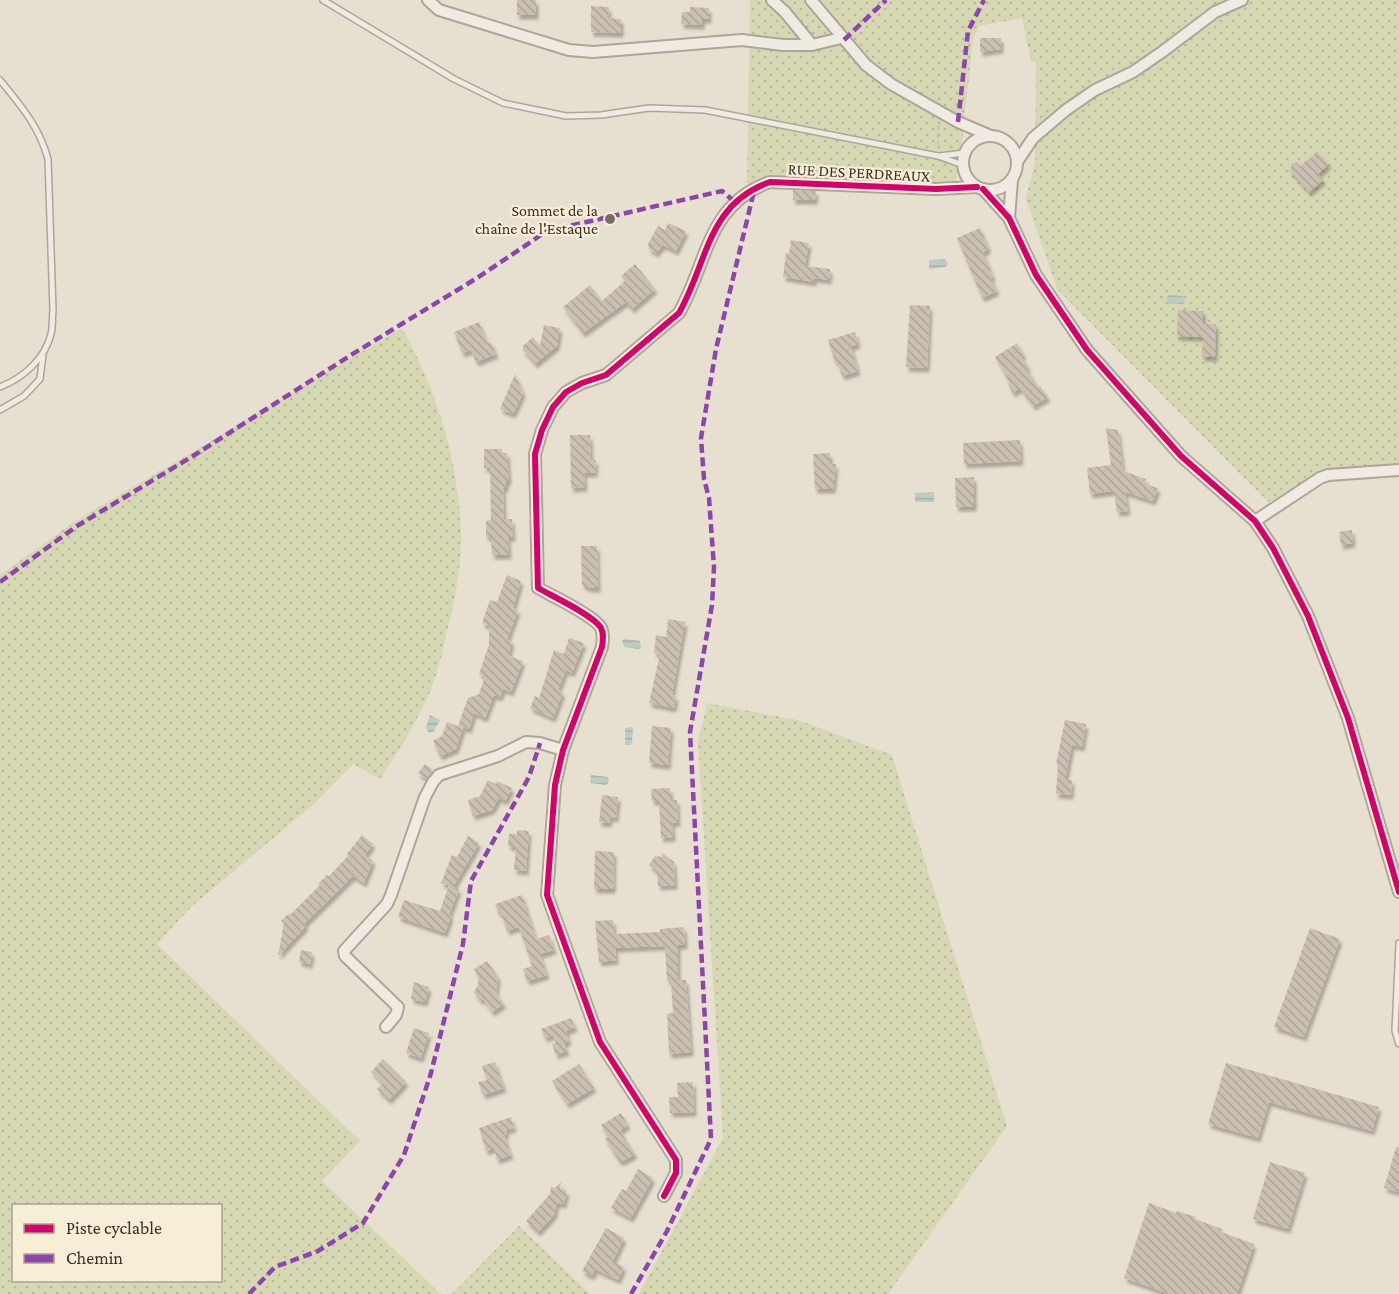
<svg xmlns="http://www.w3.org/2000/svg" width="1399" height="1294" font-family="'Crimson Pro',serif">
	<defs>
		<pattern id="grass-dots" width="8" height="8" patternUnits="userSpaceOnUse" patternTransform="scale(1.5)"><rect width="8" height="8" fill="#d6d7b3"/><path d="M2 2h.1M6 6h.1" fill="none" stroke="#b9b99a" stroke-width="1.8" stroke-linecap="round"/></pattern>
		<pattern id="water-rules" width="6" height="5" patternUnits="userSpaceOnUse" patternTransform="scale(1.5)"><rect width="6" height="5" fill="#bcccc2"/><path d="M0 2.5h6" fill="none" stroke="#a2b0a6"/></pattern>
		<pattern id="building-back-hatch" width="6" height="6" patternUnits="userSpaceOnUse" patternTransform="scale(1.5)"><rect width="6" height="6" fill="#cbbfb2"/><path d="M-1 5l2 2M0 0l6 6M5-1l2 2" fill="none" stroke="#afa499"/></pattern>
		<filter id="shadow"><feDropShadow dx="2.5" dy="4.5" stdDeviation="1.5" flood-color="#0004"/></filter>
	</defs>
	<rect width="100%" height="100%" fill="#e7e0d1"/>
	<g fill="url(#grass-dots)" fill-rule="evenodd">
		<path d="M750 0H1399V476L1313 484 1268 502 1057 289 1026 198 1035 162 1036 62H1031L1022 18 979 26 973 40 962 142 955 184 747 183Z"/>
		<path d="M402 328C437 390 458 460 461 532 462 568 454 605 445 640 441 658 436 679 428 696 415 725 398 753 380 779L353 764 315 803 191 907 157 944 360 1141 322 1181 441 1294H0V575L74 522ZM14 1206H220V1280H14Z"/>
		<path d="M707 703 798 720 892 755 1007 1126 888 1294H639L723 1138 698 743Z"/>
		<path d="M519 1226 590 1294H452Z"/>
	</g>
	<g fill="url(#water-rules)">
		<path d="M945 259 948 264 945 267 929 269V260Z"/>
		<path d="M1169 295 1183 296 1185 302 1183 304 1168 303 1167 297Z"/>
		<path d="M934 492V502H915V493Z"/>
		<path d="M625 639 640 641 641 648 638 649 624 647 622 640Z"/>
		<path d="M430 715 440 720 434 731 429 733 426 727Z"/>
		<path d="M632 727 633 728 632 743 631 745H625V728Z"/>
		<path d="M591 775 608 777 609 782 606 785 590 783Z"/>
	</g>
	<g fill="url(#building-back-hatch)" filter="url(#shadow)">
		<rect x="517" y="0" width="19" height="15"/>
		<path d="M591 6 609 7 608 18 621 19V33L591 32Z"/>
		<path d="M690 7 709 8V19H702V25L681 24 682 12H690Z"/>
		<path d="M980 38H1001V49L980 52Z"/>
		<path d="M1317 152 1329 164 1318 174 1323 180 1309 192 1289 169 1296 162 1300 166Z"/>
		<path d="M793 190 816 191 815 200H793Z"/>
		<path d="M668 223 686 231 676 251 663 245 656 253 649 249 648 244 658 226 665 230Z"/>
		<path d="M980 228 989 249 983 252 993 277 991 278 997 291 982 298 957 238Z"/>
		<path d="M791 240 809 243 805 266 830 269 829 280 814 278V282L783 277 786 253 789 254Z"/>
		<path d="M635 264 655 289 632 309 626 302 583 333 563 307 590 285 602 301 625 281 621 276Z"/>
		<path d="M910 305 930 306 927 368 906 367Z"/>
		<path d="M1178 310 1203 311V324H1216L1215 357H1202L1203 337 1177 336Z"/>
		<path d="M479 322 487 343 491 342 496 354 476 362 471 350 462 353 454 332Z"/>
		<path d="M544 325 560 328 557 346 535 364 523 350V346L533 337 540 346Z"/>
		<path d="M855 332 858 344 851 346 858 371 842 376 837 361 835 362 828 340Z"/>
		<path d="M1017 343 1024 355 1021 357 1028 366 1026 367 1038 387 1040 386 1048 397 1033 406 1020 388 1013 393 1008 385 1010 383 995 357Z"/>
		<path d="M515 374 523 393 513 414 500 409Z"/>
		<path d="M1106 428 1118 430 1123 471 1146 479 1145 484 1158 488 1153 501 1125 492 1128 511 1117 512 1114 491 1090 494 1087 468 1111 465Z"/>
		<path d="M570 435H590L591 460H596L595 473H584L585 487 571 488Z"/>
		<path d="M1020 440 1021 461 964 464 963 443Z"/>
		<path d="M484 449H502V453H507L509 481H506V488L503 487 504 519H512L513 537H508L509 555H492L491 537H486V521L491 520 490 468H484Z"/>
		<path d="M830 453V464H836L833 489H815L813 454Z"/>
		<path d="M974 477V507H956L955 478Z"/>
		<path d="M1352 530 1353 543 1341 545 1339 532Z"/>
		<path d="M581 546H597L598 588H590L582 585Z"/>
		<path d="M507 575 521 581 513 608 518 610 507 640H512L509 656 523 661 511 692 503 689 500 697 494 695 485 718 474 713 469 729 458 726 468 698 479 694 485 676 479 674 489 645V626L482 623 490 600 497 602Z"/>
		<path d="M668 619 685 622 672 695 676 696 674 708 649 703 660 654 654 653 656 635 666 637Z"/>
		<path d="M569 638 584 643 572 673 566 670 558 690 563 692 553 718 530 708 535 696 539 698 554 650 564 654Z"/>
		<path d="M1065 720 1086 724 1082 747 1072 745 1065 780H1072L1071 795 1056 794 1058 764H1056Z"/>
		<path d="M447 722 463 728 456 749 440 756 433 741 442 736Z"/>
		<path d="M652 726 671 728 668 765 649 763Z"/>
		<path d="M425 764 433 770 426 779 418 773Z"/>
		<path d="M488 780 496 784 497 781 512 788 505 801 499 798 492 810 473 816 468 800 480 796Z"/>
		<path d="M670 788 671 800H677L678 822 672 823 673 837 661 838 659 801H652L651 789Z"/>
		<path d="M602 795 618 797 616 818 610 817 609 823 599 822Z"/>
		<path d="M517 830 529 831 526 871 514 870 516 847 508 846 509 834H517Z"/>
		<path d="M362 835 373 844 365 855 373 861 364 883 353 876 304 924 306 926 278 956 284 923 281 921 289 913 290 915 320 885 318 884 327 875 329 876 348 856 346 855Z"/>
		<path d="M468 836 479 843 453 887 459 889 449 915 451 916 445 933 398 917 404 900 440 911 449 885 452 886 441 883 452 855 457 857Z"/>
		<path d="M595 851 614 852 613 889H594Z"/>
		<path d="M662 853 674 862 675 885 658 886 657 871 649 865 655 856 662 857Z"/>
		<path d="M522 895 536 939 549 935 554 950 540 954 547 975 527 981 523 969 532 966 519 927 507 931 501 913 499 914 495 904Z"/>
		<path d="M613 920 614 934 660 932V929L684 927 685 945H678V980H686L691 1052 669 1054 667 1014 673 1013 671 981H667L665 946 615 948 616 960 599 962 595 921Z"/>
		<path d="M1310 928 1340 939 1304 1037 1274 1027Z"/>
		<path d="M301 950 312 952 310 964 299 962Z"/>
		<path d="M487 961 498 977 496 993 504 1004 492 1012 483 999 480 1001 474 992 478 985 479 977 474 969Z"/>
		<path d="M414 982 429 987 425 1002 411 999Z"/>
		<path d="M571 1018 575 1027 566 1031 569 1041 564 1043 567 1051 556 1055 552 1044 556 1043 553 1035 545 1038 541 1029Z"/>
		<path d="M414 1028 429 1033 421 1058 406 1053Z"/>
		<path d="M383 1059 406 1082 389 1100 377 1089 383 1083 371 1072Z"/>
		<path d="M495 1062 504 1088 483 1095 478 1082 487 1080 482 1066Z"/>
		<path d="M1226 1063 1379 1107 1372 1131 1269 1102 1258 1138 1208 1124Z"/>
		<path d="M579 1064 594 1088 567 1104 552 1081Z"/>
		<path d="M693 1082 694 1112 670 1113 669 1097H678L677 1083Z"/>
		<path d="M621 1113 628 1125 620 1130 635 1154 623 1161H619L605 1139 608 1137 601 1125Z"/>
		<path d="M511 1117 514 1128 506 1130 507 1134 504 1135 511 1155 497 1160 494 1148 486 1151 479 1128Z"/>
		<path d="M1396 1147H1399V1192L1384 1188Z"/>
		<path d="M1270 1162 1305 1173 1288 1229 1253 1219Z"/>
		<path d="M638 1169 653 1178 631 1218 611 1208 622 1189 626 1191Z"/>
		<path d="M561 1182 560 1189 567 1191 564 1204 557 1203 554 1215 538 1232 526 1221 550 1194 551 1187 555 1188Z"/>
		<path d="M1149 1203 1176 1213 1177 1211 1196 1217 1195 1219 1222 1229 1221 1232 1254 1244 1237 1294H1170L1124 1278Z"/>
		<path d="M606 1228 624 1238 613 1261 624 1267 618 1280 595 1269 592 1276 582 1271Z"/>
	</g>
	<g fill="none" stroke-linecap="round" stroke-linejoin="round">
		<defs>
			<g id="lane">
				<path d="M323 0 454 79 503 103 566 116 601 115 649 108 705 110 938 156 963 165"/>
				<path d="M0 80C21 106 39 126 48 159L53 310C52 318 53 327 51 334 45 359 23 378 0 387"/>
				<path d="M939 156 965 153"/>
				<path d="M0 410 24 396 40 379 43 355"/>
				<path d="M1399 943 1395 1031 1399 1044"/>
			</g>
			<g id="street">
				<path d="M428 0 439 10 569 50 593 52 742 40 783 45H812L841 38"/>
				<path d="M772 0 785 12 812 45"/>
				<path d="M811 0 866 65 891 84 958 122 991 136"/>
				<circle cx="990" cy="163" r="27"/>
				<path d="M1017 162 1033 138 1066 110 1095 90 1133 72 1162 52 1215 12 1242 0"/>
				<path d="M983 189 1009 218 1036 275 1087 350 1181 456 1255 521 1273 548 1308 616 1348 718 1399 892"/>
				<path d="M1009 218 1012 180"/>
				<path d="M1255 521 1320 478 1328 475 1399 470"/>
				<path d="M386 1027 396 1015 398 1007 345 956 344 951 387 904 391 895 425 797 433 782 439 775 498 756 526 742 540 743 563 750"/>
				<path d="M664 1196 676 1173V1160L600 1042 547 895 555 785 563 750 602 647C603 640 604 634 601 628 595 616 552 596 538 588L535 454 542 430 553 407 566 392 582 383 606 375 679 313C708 262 707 204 770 182L936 189 977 187"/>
			</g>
		</defs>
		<use href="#lane" stroke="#ada599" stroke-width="8"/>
		<use href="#street" stroke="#ada599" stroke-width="14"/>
		<path stroke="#c8c2b9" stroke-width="2" stroke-dasharray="4.5 3" stroke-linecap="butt" d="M938 145V124"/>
		<use href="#lane" stroke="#efebe3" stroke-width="5"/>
		<use href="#street" stroke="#efebe3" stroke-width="10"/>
		<g stroke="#8e44ad" stroke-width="4.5" stroke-dasharray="9 4.5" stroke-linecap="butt">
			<path d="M844 40 886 0"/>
			<path d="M958 122 968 31 984 0"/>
			<path d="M0 582 77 526 193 456 351 355 477 278 547 231 722 191 735 202"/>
			<path d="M249 1294 275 1267 318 1251 363 1223 404 1155 431 1073 463 944 471 881 529 777 540 743"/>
			<path d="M631 1294 667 1231 711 1139 690 732 712 605 714 567 709 498 704 479 701 438 716 349 755 187"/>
		</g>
		<defs>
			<g id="cycleway">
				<path d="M983 189 1009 218 1036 275 1087 350 1181 456 1255 521 1273 548 1308 616 1348 718 1399 892"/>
				<path d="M664 1196 676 1173V1160L600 1042 547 895 555 785 563 750 602 647C603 640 604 634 601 628 595 616 552 596 538 588L535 454 542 430 553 407 566 392 582 383 606 375 679 313C708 262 707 204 770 182L936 189 977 187"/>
			</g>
		</defs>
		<use href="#cycleway" stroke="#f7eed8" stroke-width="10"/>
		<use href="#cycleway" stroke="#d6006c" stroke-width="6"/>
	</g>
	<circle fill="#786c5e" stroke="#f7eed8" stroke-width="2" cx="610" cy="219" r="6"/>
	<g text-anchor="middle" stroke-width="4.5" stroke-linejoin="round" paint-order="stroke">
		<g font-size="16" fill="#3d2e20" stroke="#f7eed8">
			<text transform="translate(859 172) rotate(3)" y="6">RUE DES PERDREAUX</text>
		</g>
		<g font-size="16" fill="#3d2e20" stroke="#f7eed8" text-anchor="end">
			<text x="598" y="216">Sommet de la<tspan x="598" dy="18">chaîne de l'Estaque</tspan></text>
		</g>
	</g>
	<rect x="12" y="1204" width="210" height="78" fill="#f7eed8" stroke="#ada18e" stroke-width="1.5"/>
	<rect x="24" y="1224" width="30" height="9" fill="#d6006c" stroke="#ada18e" stroke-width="1.5"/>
	<text x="66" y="1234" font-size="18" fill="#3d2e20">Piste cyclable</text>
	<rect x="24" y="1254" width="30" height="9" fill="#8e44ad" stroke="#ada18e" stroke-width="1.5"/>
	<text x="66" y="1264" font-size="18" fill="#3d2e20">Chemin</text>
</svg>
